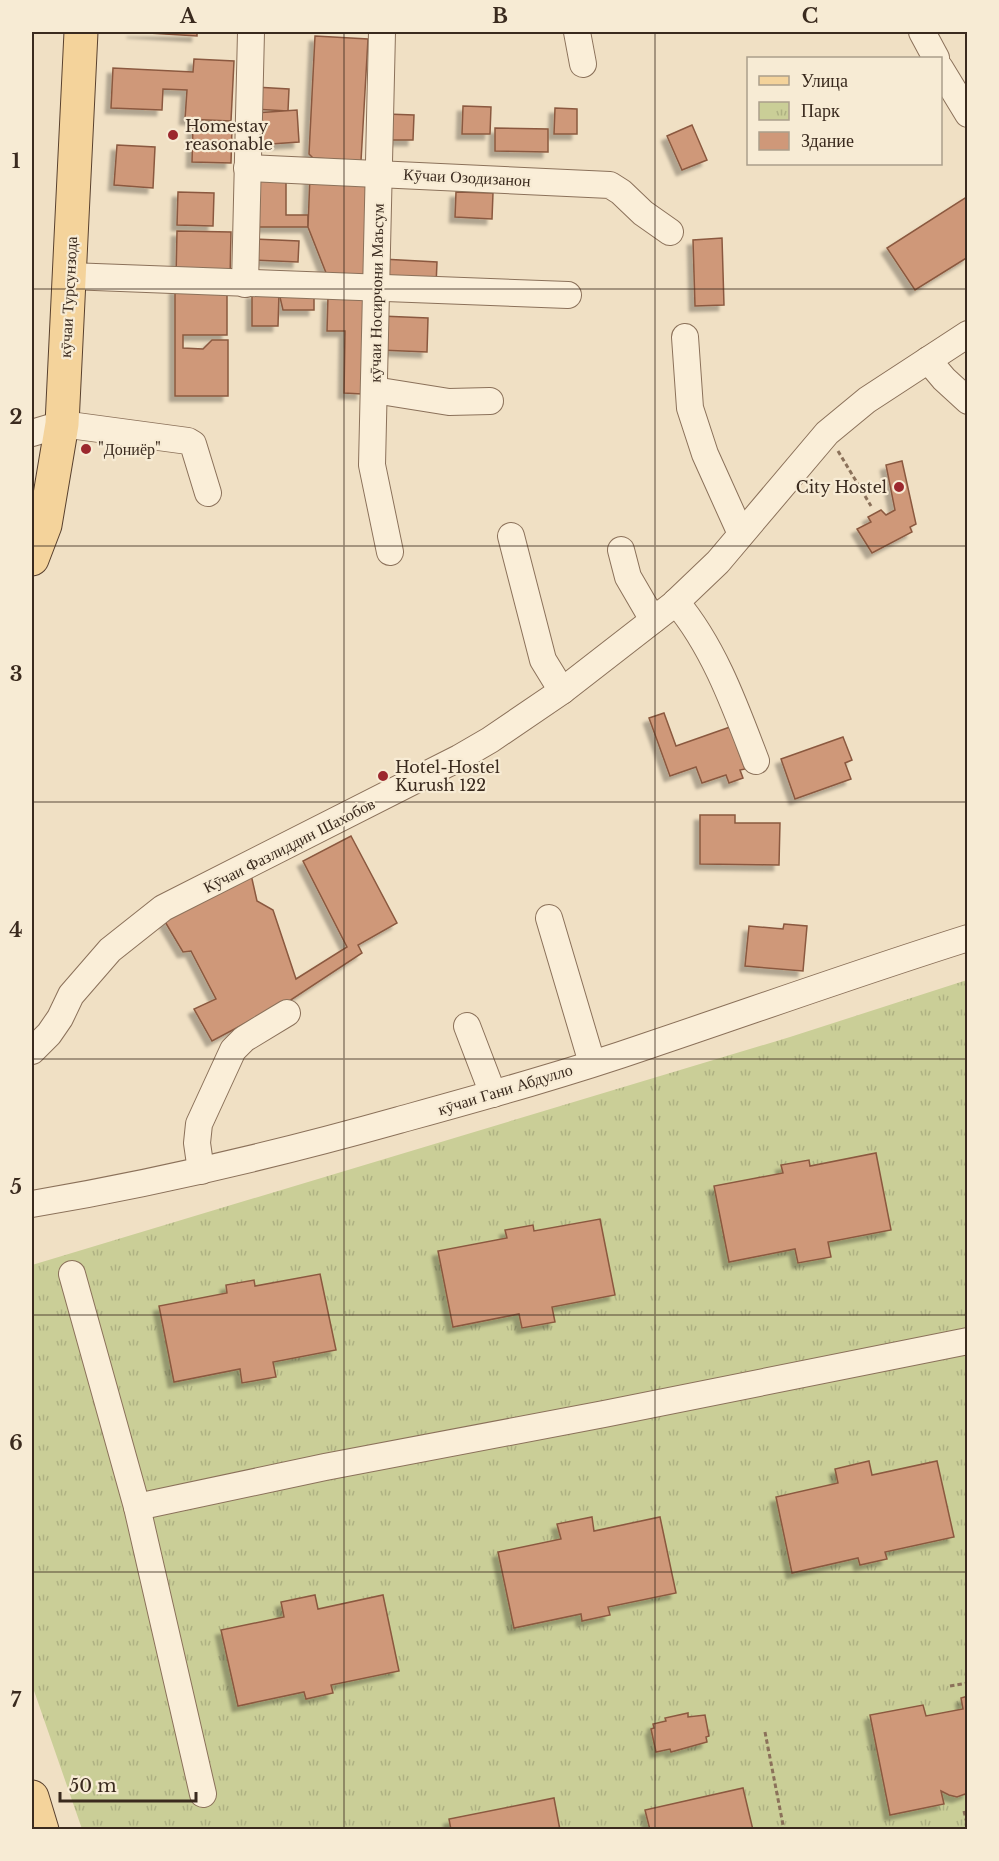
<svg xmlns="http://www.w3.org/2000/svg" width="999" height="1861" font-family="'Libre Baskerville',serif">
	<defs>
		<pattern id="park-tufts" width="24" height="20" patternUnits="userSpaceOnUse" patternTransform="scale(1.5)"><rect width="24" height="20" fill="#cace97"/><path d="M3 7l-1-3M5 7V3M7 7l1-3M15 17l-1-3M17 17v-4M19 17l1-3" fill="none" stroke="#aeb182"/></pattern>
		<filter id="shadow"><feDropShadow dx="-5.5" dy="5.5" stdDeviation="1.5" flood-color="#0004"/></filter>
	</defs>
	<rect width="100%" height="100%" fill="#f0e0c4"/>
	<path fill="url(#park-tufts)" d="M967 980V1829H82L32 1685V1265L790 1037Z"/>
	<g fill="#cf9879" stroke="#8b593f" stroke-width="1.5" filter="url(#shadow)">
		<path d="M132 32H197V36Z"/>
		<path d="M315 36 368 39 361 161 313 158 309 154Z"/>
		<path d="M194 59 234 61 231 121 185 119 187 90 163 89 162 110 111 108 113 68 193 72Z"/>
		<path d="M255 87 289 89 288 111 253 109Z"/>
		<path d="M463 106 491 107 490 134H462Z"/>
		<path d="M555 108 577 109V134H554Z"/>
		<path d="M297 110 299 142 257 145 255 113Z"/>
		<path d="M386 114 414 115 413 140H385Z"/>
		<path d="M692 125 707 160 682 170 667 136Z"/>
		<path d="M193 126 232 127 231 163 192 162Z"/>
		<path d="M495 128 548 129V152L495 151Z"/>
		<path d="M117 145 155 147 153 188 114 185Z"/>
		<path d="M254 174H286V215H308V227H254Z"/>
		<path d="M310 175 371 178 370 284 330 283 308 227Z"/>
		<path d="M178 192 214 193 213 226 177 225Z"/>
		<path d="M456 192 493 193 492 219 455 217Z"/>
		<path d="M968 196V257L915 290 887 248Z"/>
		<path d="M177 231 231 232 230 279 176 278Z"/>
		<path d="M722 238 724 305 695 306 693 240Z"/>
		<path d="M254 239 299 241 298 262 253 260Z"/>
		<path d="M382 259 437 262 436 286 382 283Z"/>
		<path d="M175 288 227 289V335H183V348L203 349 212 340H228V396H175Z"/>
		<path d="M252 293H279L278 326H252Z"/>
		<path d="M279 293H314V310H283Z"/>
		<path d="M328 296 363 297 362 394 344 393 345 331H327Z"/>
		<path d="M381 316 428 318 427 352 380 350Z"/>
		<path d="M902 461 916 524 910 527 912 532 872 553 857 529 871 522 868 517 881 510 886 515 895 510 886 465Z"/>
		<path d="M664 713 676 746 730 727 745 769 740 770 743 778 729 783 726 775 702 783 696 767 670 776 649 718Z"/>
		<path d="M843 737 852 760 845 763 851 779 795 799 781 759Z"/>
		<path d="M700 815H735V823H780L779 865 700 864Z"/>
		<path d="M351 836 397 923 358 945 362 953 262 1019 259 1016 212 1041 194 1009 216 999 191 951 183 952 161 915 250 870 257 901 273 910 296 979 347 947 303 861Z"/>
		<path d="M784 924 807 926 803 971 745 966 749 926 783 929Z"/>
		<path d="M876 1153 891 1230 828 1242 831 1257 798 1263 795 1249 729 1262 714 1186 783 1173 781 1165 809 1160 810 1166Z"/>
		<path d="M600 1219 615 1295 552 1307 555 1322 522 1328 519 1314 453 1327 438 1251 507 1238 505 1230 533 1225 534 1231Z"/>
		<path d="M320 1274 336 1350 273 1362 276 1377 242 1383 240 1369 174 1382 159 1306 227 1293 226 1285 254 1280 255 1286Z"/>
		<path d="M869 1461 872 1475 937 1461 954 1537 885 1552 887 1559 860 1565 858 1558 792 1573 776 1497 838 1483 835 1469Z"/>
		<path d="M592 1517 594 1531 660 1517 676 1593 608 1607 610 1615 582 1621 581 1614 514 1628 498 1552 561 1539 557 1524Z"/>
		<path d="M315 1595 318 1609 383 1595 399 1671 331 1685 333 1693 306 1699 304 1692 238 1706 221 1630 284 1617 281 1602Z"/>
		<path d="M968 1696V1793L957 1797 949 1795 941 1791 944 1804 890 1815 870 1715 923 1705 926 1716 963 1709 961 1698Z"/>
		<path d="M688 1713V1717L705 1715 709 1736 706 1737 707 1742 671 1752 670 1749 656 1752 651 1729 654 1728 653 1724 666 1721 665 1718Z"/>
		<path d="M743 1788 753 1830H650L645 1810Z"/>
		<path d="M554 1798 560 1830H451L449 1819Z"/>
	</g>
	<g fill="none" stroke-linecap="round" stroke-linejoin="round">
		<defs>
			<g id="minor">
				<path d="M382 32 372 465 390 552"/>
				<path d="M577 32 583 64"/>
				<path d="M922 32 936 58"/>
				<path d="M940 68 968 114"/>
				<path d="M247 168 610 185 621 192 643 213 670 232"/>
				<path d="M69 276 568 295"/>
				<path d="M245 284 251 32"/>
				<path d="M685 337 690 408 705 454 741 534"/>
				<path d="M928 360 944 379 968 401"/>
				<path d="M374 390 449 402 490 401"/>
				<path d="M32 433 62 424 188 441 193 444 208 493"/>
				<path d="M511 536 543 660 562 691"/>
				<path d="M621 550 628 577 653 620"/>
				<path d="M676 602C714 647 735 706 756 761"/>
				<path d="M549 918 592 1063"/>
				<path d="M467 1026 493 1094"/>
				<path d="M32 1051 49 1034 60 1018 71 995 110 950 163 908 459 758 490 740 562 691 674 604 718 562 827 433 867 400 968 334"/>
				<path d="M201 1171 197 1143 199 1124 233 1050 244 1039 287 1013"/>
				<path d="M32 1204C156 1183 278 1154 399 1120 482 1097 566 1074 647 1046 754 1010 860 972 968 938"/>
				<path d="M72 1274 137 1507 325 1467 604 1414 968 1341"/>
				<path d="M137 1507 203 1794"/>
			</g>
			<g id="major">
				<path d="M32 559 45 525 62 424 81 32"/>
				<path d="M32 1797 42 1830"/>
			</g>
		</defs>
		<use href="#minor" stroke="#8b715a" stroke-width="28"/>
		<use href="#major" stroke="#58402e" stroke-width="35"/>
		<g stroke="#8b715a" stroke-width="3" stroke-dasharray="4.5 3" stroke-linecap="butt">
			<path d="M838 451 871 506"/>
			<path d="M950 1686 968 1683"/>
			<path d="M765 1732 784 1830"/>
			<path d="M964 1811 968 1828"/>
		</g>
		<use href="#minor" stroke="#faeed8" stroke-width="26"/>
		<use href="#major" stroke="#f4d39b" stroke-width="33"/>
	</g>
	<path fill="none" stroke="#3a2a1e" stroke-width="1.5" stroke-opacity="0.55" d="M344 32V1830M655 32V1830M32 289H968M32 546H968M32 802H968M32 1059H968M32 1315H968M32 1572H968"/>
	<g fill="#9c282e" stroke="#f7ebd4" stroke-width="2">
		<circle cx="173" cy="135" r="6"/>
		<circle cx="86" cy="449" r="6"/>
		<circle cx="899" cy="487" r="6"/>
		<circle cx="383" cy="776" r="6"/>
	</g>
	<g text-anchor="middle" stroke-width="4.5" stroke-linejoin="round" paint-order="stroke">
		<g font-size="16" fill="#3a2a1e" stroke="#f7ebd4" text-anchor="start">
			<text x="185" y="132">Homestay<tspan x="185" dy="18">reasonable</tspan></text>
			<text x="98" y="455">"Дониёр"</text>
			<text x="887" y="493" text-anchor="end">City Hostel</text>
			<text x="395" y="773">Hotel-Hostel<tspan x="395" dy="18">Kurush 122</tspan></text>
		</g>
		<g font-size="16" fill="#3a2a1e" stroke="#f7ebd4">
			<text transform="translate(467 177) rotate(3)" y="6">Кӯчаи Озодизанон</text>
			<text transform="translate(376 293) rotate(-89)" y="6">кӯчаи Носирчони Маъсум</text>
			<text transform="translate(68 297) rotate(-87)" y="6">кӯчаи Турсунзода</text>
			<text transform="translate(289 845) rotate(-27)" y="6">Кӯчаи Фазлиддин Шахобов</text>
			<text transform="translate(505 1089) rotate(-17)" y="6">кӯчаи Гани Абдулло</text>
		</g>
	</g>
	<rect width="999" height="1861" fill="none" stroke="#f7ebd4" stroke-width="66"/>
	<rect x="747" y="57" width="195" height="108" fill="#f7ebd4" stroke="#ab9e8b" stroke-width="1.5"/>
	<rect x="759" y="76" width="30" height="9" fill="#f4d39b" stroke="#ab9e8b" stroke-width="1.5"/>
	<text x="801" y="87" font-size="18" fill="#3a2a1e">Улица</text>
	<rect x="759" y="102" width="30" height="18" fill="url(#park-tufts)" stroke="#ab9e8b" stroke-width="1.5"/>
	<text x="801" y="117" font-size="18" fill="#3a2a1e">Парк</text>
	<rect x="759" y="132" width="30" height="18" fill="#cf9879" stroke="#ab9e8b" stroke-width="1.5"/>
	<text x="801" y="147" font-size="18" fill="#3a2a1e">Здание</text>
	<path d="M60 1792v9h136v-9" fill="none" stroke="#3a2a1e" stroke-width="3"/>
	<text x="69" y="1792" font-size="18" fill="#3a2a1e" stroke="#f7ebd4" stroke-width="4.5" paint-order="stroke">50 m</text>
	<rect x="33" y="33" width="933" height="1795" fill="none" stroke="#3a2a1e" stroke-width="2"/>
	<g font-size="20" text-anchor="middle" font-weight="bold" fill="#3a2a1e">
		<text x="188" y="23">A</text>
		<text x="500" y="23">B</text>
		<text x="810" y="23">C</text>
		<text x="16" y="168">1</text>
		<text x="16" y="424">2</text>
		<text x="16" y="681">3</text>
		<text x="16" y="937">4</text>
		<text x="16" y="1194">5</text>
		<text x="16" y="1450">6</text>
		<text x="16" y="1707">7</text>
	</g>
</svg>
